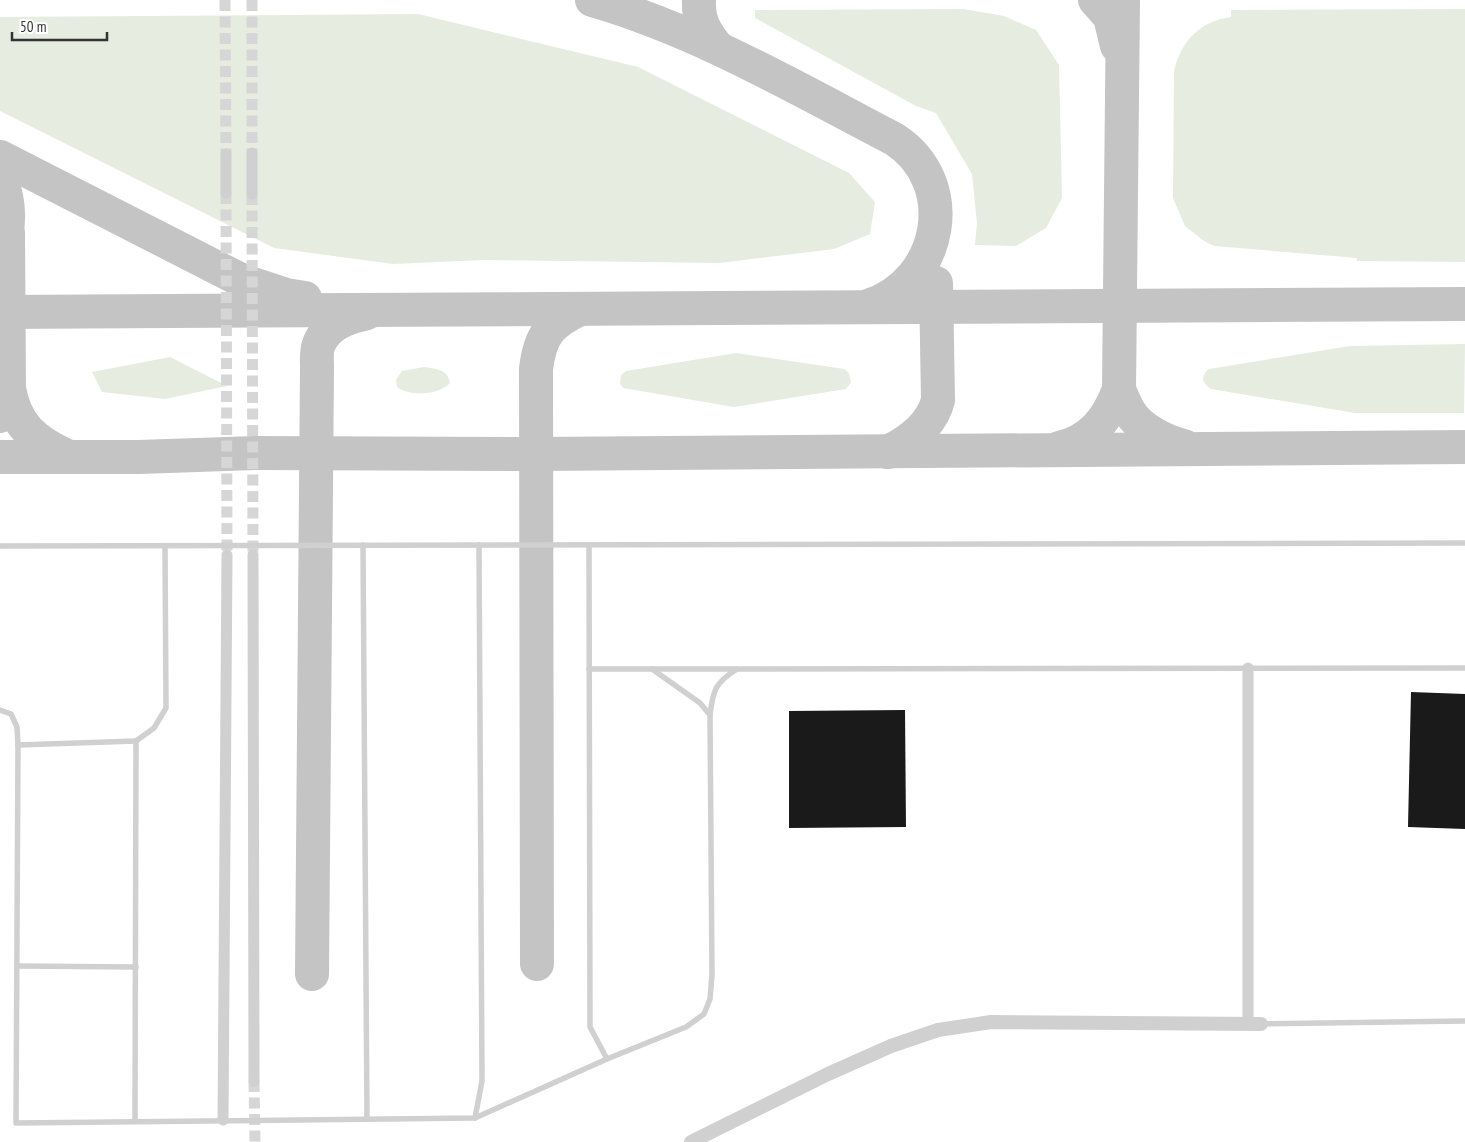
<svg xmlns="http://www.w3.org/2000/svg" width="1465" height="1142" font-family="'PT Sans Narrow',sans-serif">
	<rect width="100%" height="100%" fill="#fff"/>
	<g fill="#e6ecdf">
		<path d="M963 9 1004 16 1036 30 1059 65 1062 198 1046 228 1016 246 975 245 977 223 972 174 936 113 916 106 755 18V10Z"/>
		<path d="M1465 9V262L1357 261V258L1214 246 1204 241 1185 226 1173 198 1174 71C1181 41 1200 21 1231 17V10Z"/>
		<path d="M418 14 638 67 849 173 875 202 870 234 834 249 720 263 483 260 393 264 274 248 0 111V17Z"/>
		<path d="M1465 344 1464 413H1355L1211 389C1202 383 1200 376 1209 369L1350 346Z"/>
		<path d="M736 353 844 369 849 373 851 382 846 389 734 407 623 388 620 384 621 375 626 371Z"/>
		<path d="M170 357 227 386 165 399 102 392 92 372Z"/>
		<path d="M424 367C436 369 448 369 450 383 439 395 410 397 397 387L396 380 402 371Z"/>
	</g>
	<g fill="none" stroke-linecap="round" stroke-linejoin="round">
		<g stroke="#c4c4c4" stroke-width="34">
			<path d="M592 0C699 31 796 88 894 139 961 182 943 282 868 306"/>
			<path d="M699 0C698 21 705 32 717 47"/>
			<path d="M1095 0 1110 17 1117 46"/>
			<path d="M0 157 241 280 286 295 305 298"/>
			<path d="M0 177C11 203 10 226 2 253"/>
			<path d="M8 233 9 388"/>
			<path d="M0 312 1465 304"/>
			<path d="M1119 389 1123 0"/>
			<path d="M0 416 9 388C15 425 34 441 67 456"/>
			<path d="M1059 448C1091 441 1108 419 1119 389 1122 397 1125 404 1129 411 1139 429 1166 442 1184 446"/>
			<path d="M888 452C910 441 932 425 938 400L936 283"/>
			<path d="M0 457H139L255 453 536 454 1465 447"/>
			<path d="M537 964 536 369C540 335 550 323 580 309"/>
			<path d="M312 974 317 367C317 361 316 350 319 344 327 324 348 317 367 313"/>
		</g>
	</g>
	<g fill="#1a1a1a">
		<path d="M1411 692 1465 694V829L1408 827Z"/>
		<path d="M905 710 906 827 789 828V711Z"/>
	</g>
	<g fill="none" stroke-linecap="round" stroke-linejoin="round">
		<g stroke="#d6d6d6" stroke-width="11" stroke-dasharray="11 5.5" stroke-linecap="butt">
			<path d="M225 0 226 154"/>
			<path d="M252 0V153"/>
			<path d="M226 193 227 555"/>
			<path d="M252 194 253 555"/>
			<path d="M254 1081 255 1142"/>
		</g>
		<g stroke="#d0d0d0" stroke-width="5.5">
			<path d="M363 545 367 1119"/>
			<path d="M589 545 590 1027 607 1059"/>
			<path d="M0 546 1465 543"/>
			<path d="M589 669H737"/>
			<path d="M652 669 700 703 710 715"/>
			<path d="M0 710 11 714 17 727 18 745 16 1123 475 1118 607 1059 686 1027 704 1014 710 999 712 975 710 715C713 690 715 683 737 669L1465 668"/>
			<path d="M18 745 136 741"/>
			<path d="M17 966 136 967"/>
			<path d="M1261 1024 1465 1021"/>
			<path d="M475 1118 482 1081 479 545"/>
			<path d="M135 1121 136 741 154 728 166 708 165 546"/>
		</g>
		<g stroke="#d0d0d0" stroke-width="11">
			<path d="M252 153V194"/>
			<path d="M226 154V193"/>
			<path d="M253 555 254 1081"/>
			<path d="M1248 668V1024"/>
			<path d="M223 1120 227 555"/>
		</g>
		<path stroke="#d0d0d0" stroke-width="14" d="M691 1142 828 1074 891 1046 938 1030 991 1022 1261 1024"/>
	</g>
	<path d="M12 32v8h95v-8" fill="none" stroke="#333333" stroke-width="2.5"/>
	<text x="20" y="32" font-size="15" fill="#333333" stroke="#ffffff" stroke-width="4" paint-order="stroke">50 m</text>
</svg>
